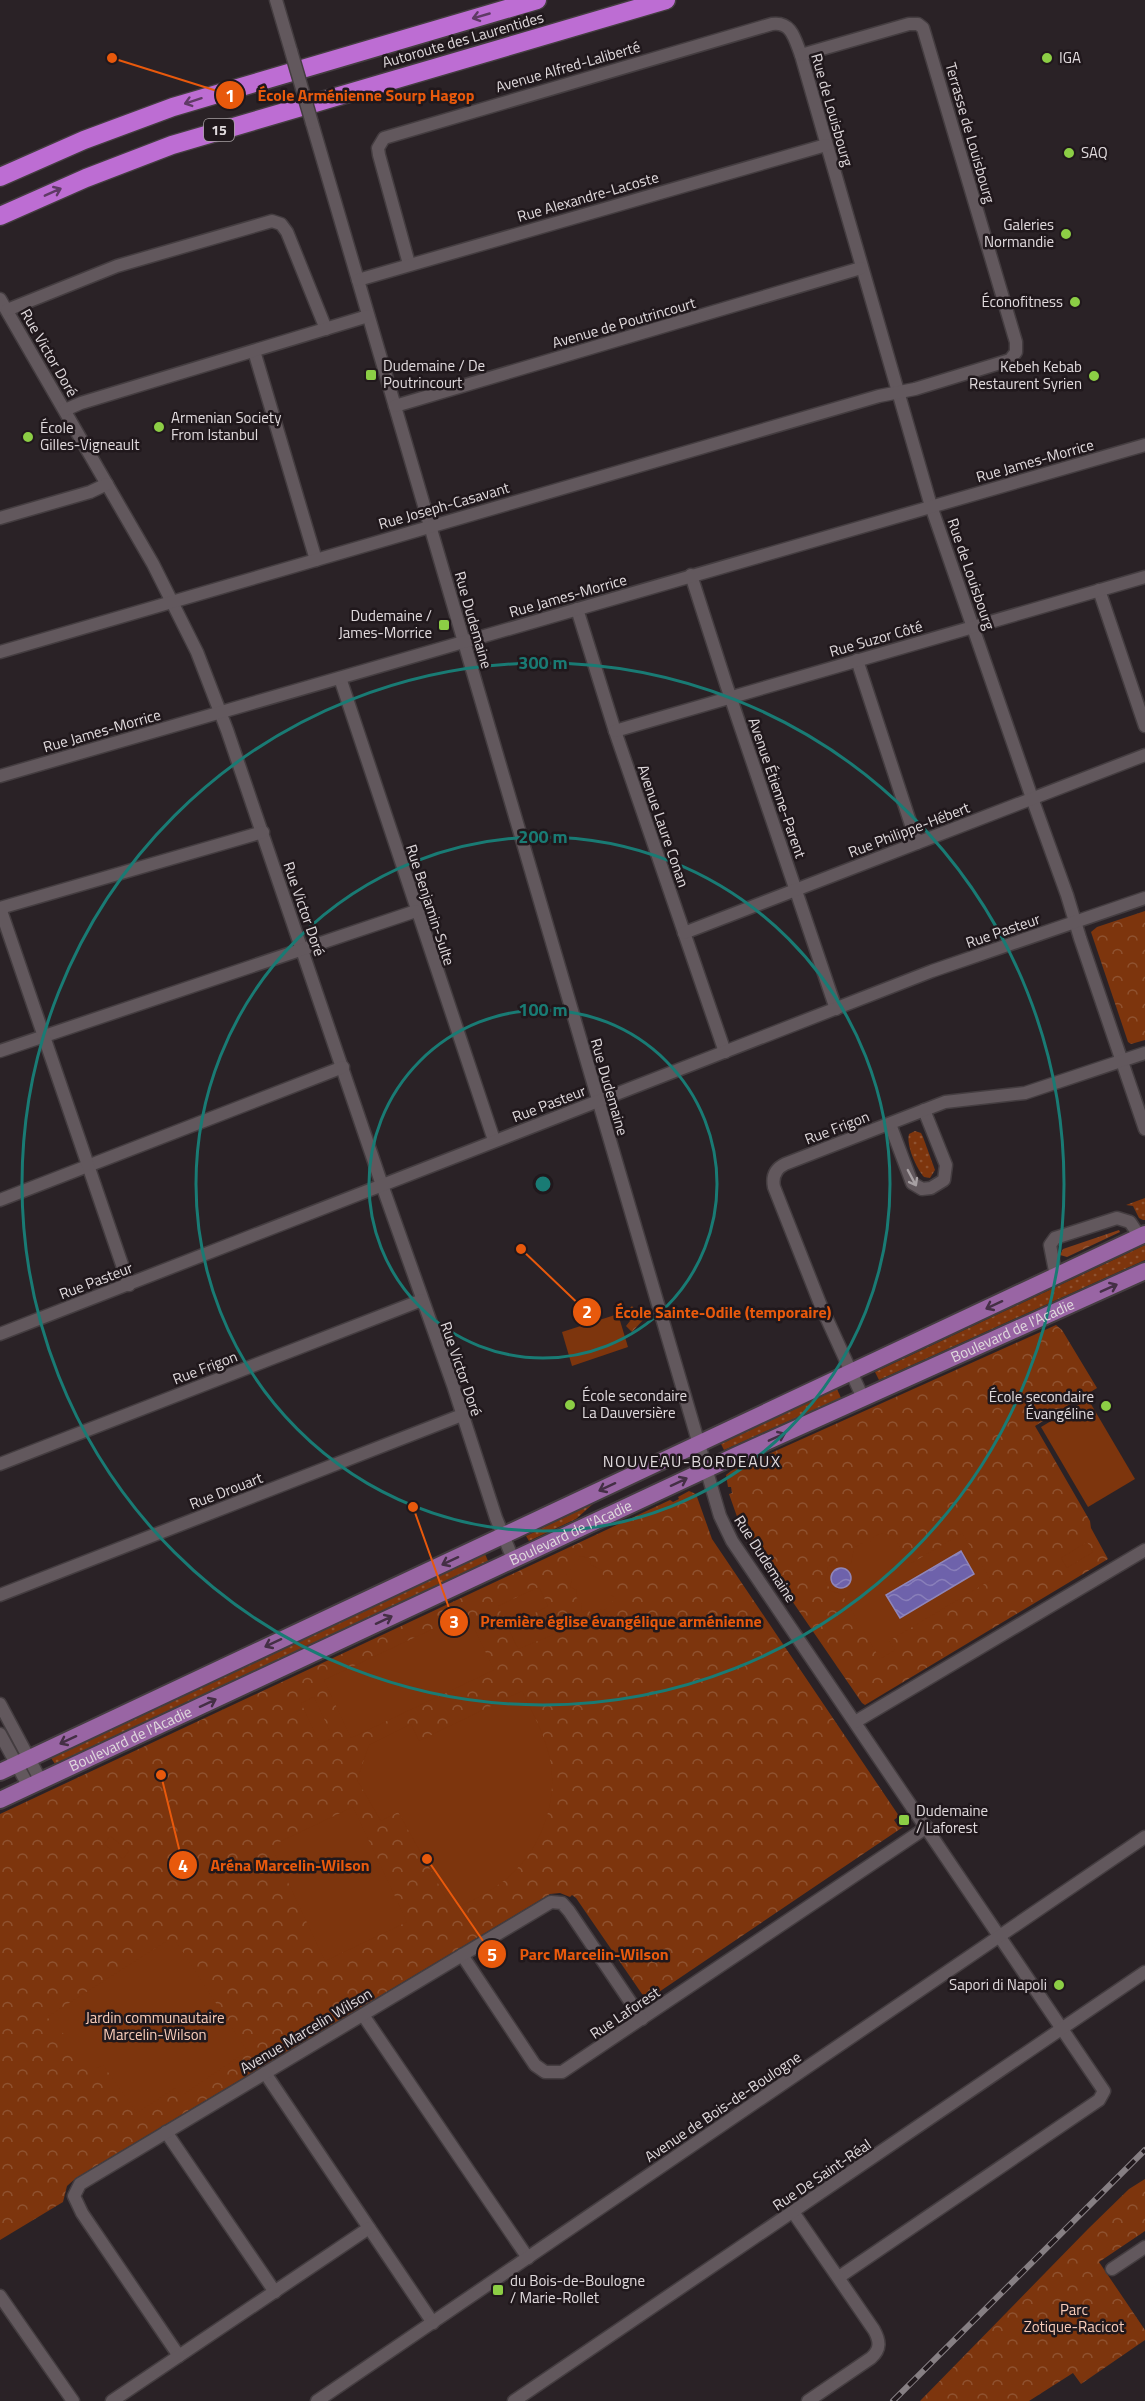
<svg xmlns="http://www.w3.org/2000/svg" width="1145" height="2401" font-family="'Titillium Web',sans-serif">
	<defs>
		<pattern id="grass-dots" width="8" height="8" patternUnits="userSpaceOnUse" patternTransform="scale(1.5)"><rect width="8" height="8" fill="#7d350d"/><path d="M2 2h.1M6 6h.1" fill="none" stroke="#8f5230" stroke-width="1.8" stroke-linecap="round"/></pattern>
		<pattern id="forest-crowns" width="20" height="18" patternUnits="userSpaceOnUse" patternTransform="scale(1.5)"><rect width="20" height="18" fill="#863d17"/><path d="M2 6a3 3 0 1 1 6 0M12 15a3 3 0 1 1 6 0" fill="none" stroke="#975838"/></pattern>
		<pattern id="park-crowns" width="20" height="18" patternUnits="userSpaceOnUse" patternTransform="scale(1.5)"><rect width="20" height="18" fill="#7d350d"/><path d="M2 6a3 3 0 1 1 6 0M12 15a3 3 0 1 1 6 0" fill="none" stroke="#8f5230"/></pattern>
		<pattern id="water-waves" width="16" height="10" patternUnits="userSpaceOnUse" patternTransform="scale(1.5)"><rect width="16" height="10" fill="#6e62ab"/><path d="M0 5q4-4 8 0t8 0" fill="none" stroke="#897fba"/></pattern>
	</defs>
	<rect width="100%" height="100%" fill="#2a2226"/>
	<g fill="url(#grass-dots)">
		<path d="M915 1131 921 1133 923 1137 935 1170 930 1178 924 1177C916 1168 906 1145 909 1134Z"/>
		<path d="M1145 1198V1220H1143L1139 1218 1133 1206 1126 1205Z"/>
		<path d="M1145 1245V1260L879 1380 875 1372Z"/>
		<path d="M837 1389 841 1398 724 1450 721 1444Z"/>
		<path d="M594 1503 576 1519 529 1541 526 1536Z"/>
		<path d="M485 1554 488 1561 55 1764 51 1758Z"/>
	</g>
	<path fill="url(#forest-crowns)" d="M1119 1230 1120 1232 1067 1257 1060 1255 1063 1249Z"/>
	<g fill="url(#park-crowns)">
		<path d="M1145 911V1040L1131 1044 1128 1042 1091 932 1097 927Z"/>
		<path d="M632 1306 643 1320 632 1332 626 1326 630 1321 624 1314Z"/>
		<path d="M1056 1325 1062 1330 1097 1388 1035 1426 1090 1521 1091 1528 1108 1559 865 1705 862 1703 740 1525 729 1494 732 1493 731 1487H728L726 1475 731 1471Z"/>
		<path d="M689 1491 696 1494 712 1539 899 1816 894 1820 898 1826 904 1822 903 1827 650 1998 642 1994 576 1898 572 1895 570 1897 560 1893 550 1894 76 2178 67 2186 63 2202 0 2240V1814L670 1500 673 1502 679 1499 678 1497Z"/>
		<path d="M1145 2179V2231L1099 2262 1145 2330V2340L1081 2384 1073 2373 1029 2401H920L1088 2229 1129 2189Z"/>
	</g>
	<g fill="#7d350d">
		<path d="M618 1314 628 1347 572 1366 562 1332Z"/>
		<path d="M1088 1399 1135 1479 1088 1507 1041 1427Z"/>
		<path d="M881 1533 893 1536 910 1564 962 1533 991 1580 889 1641 895 1650 880 1659 842 1594 831 1591 825 1580 828 1567 839 1561 851 1564 854 1548 864 1542H870L874 1537Z"/>
		<path d="M1087 1542 1093 1552 1067 1568 1061 1558Z"/>
		<path d="M579 1556 590 1558 591 1565 602 1570 603 1577 609 1581V1594L616 1598 606 1609 600 1610 595 1616 588 1610 581 1613 582 1603 576 1597 577 1590 570 1587 572 1579 566 1575 579 1559Z"/>
		<path d="M539 1587 548 1606 531 1615 534 1620 551 1612 560 1632 518 1649 498 1606Z"/>
		<path d="M467 1613 494 1670 351 1738 324 1680Z"/>
		<path d="M522 1691C532 1712 544 1733 549 1755 560 1800 541 1851 505 1880 490 1892 471 1901 453 1910L398 1812 381 1821 357 1780 369 1745 411 1724 419 1741Z"/>
		<path d="M314 1697 333 1738 320 1744 301 1703Z"/>
		<path d="M353 1807 407 1922 325 1961 271 1846Z"/>
		<path d="M110 1836 129 1851 123 1859 104 1844Z"/>
		<path d="M173 1937 247 2051 181 2096 175 2088 137 2113 103 2065 97 2068 47 2017Z"/>
	</g>
	<g fill="url(#water-waves)" stroke="#9086ba" stroke-width="1.5">
		<path d="M961 1551 974 1574 900 1618 886 1595Z"/>
		<circle cx="841" cy="1578" r="10"/>
	</g>
	<g fill="none" stroke-linecap="round" stroke-linejoin="round">
		<defs>
			<g id="minor">
				<path d="M276 0 291 51"/>
				<path d="M312 123 720 1516 732 1541 1104 2091 1099 2100 839 2277"/>
				<path d="M409 264 379 155 378 148 384 138 772 24C792 21 795 40 801 55L931 506 1032 798 1067 895 1080 938 1145 1129"/>
				<path d="M358 280 826 145"/>
				<path d="M0 299 153 564 197 652 227 730 382 1185 453 1385 496 1518 513 1559"/>
				<path d="M7 310 117 266 272 221 281 224 287 232 326 329"/>
				<path d="M254 351 316 560"/>
				<path d="M395 406 861 268"/>
				<path d="M65 410 81 403 368 316"/>
				<path d="M0 518 90 492 107 484"/>
				<path d="M691 575 726 684 836 1009"/>
				<path d="M1099 590 1145 726"/>
				<path d="M577 609 615 731 725 1052"/>
				<path d="M0 652 879 396 915 389 1010 360 1016 352V342L923 28 918 24H909L801 55"/>
				<path d="M857 660 917 843"/>
				<path d="M340 678 494 1140"/>
				<path d="M615 731 1145 577"/>
				<path d="M0 776 1145 445"/>
				<path d="M684 933 1145 755"/>
				<path d="M0 1051 416 911"/>
				<path d="M890 1124 912 1183 922 1189 931 1188 944 1180 946 1165 924 1110"/>
				<path d="M0 1200 343 1067"/>
				<path d="M1056 1276 1050 1245 1055 1238 1117 1218 1130 1222 1140 1237"/>
				<path d="M129 1285 0 908 263 832"/>
				<path d="M0 1334 932 971 1145 898"/>
				<path d="M863 1398 821 1306 774 1187C772 1177 775 1169 785 1164L945 1102 1025 1093 1145 1053"/>
				<path d="M0 1464 422 1300"/>
				<path d="M0 1595 462 1415"/>
				<path d="M0 1704 41 1781"/>
				<path d="M855 1722 1145 1550"/>
				<path d="M0 1734 29 1787"/>
				<path d="M462 1955 535 2065 545 2072H562L927 1827"/>
				<path d="M363 2015 528 2258"/>
				<path d="M265 2073 433 2323"/>
				<path d="M166 2132 275 2292"/>
				<path d="M793 2212 874 2330C880 2341 881 2349 871 2358L808 2401"/>
				<path d="M1112 2269 1145 2247"/>
				<path d="M0 2296 73 2401"/>
				<path d="M179 2356 82 2213 74 2196 80 2184 551 1902 562 1903 569 1911 642 2019"/>
				<path d="M112 2401 369 2228"/>
				<path d="M317 2401 1145 1837"/>
				<path d="M514 2401 1145 1972"/>
			</g>
			<g id="major">
				<path d="M0 1772 1145 1234"/>
				<path id="s1" d="M0 1800 737 1455 1145 1271"/>
			</g>
			<g id="highway">
				<path d="M0 177 84 140 173 107 537 0"/>
				<path d="M0 216 86 178 172 145 666 0"/>
			</g>
		</defs>
		<use href="#minor" stroke="#443d40" stroke-width="15"/>
		<use href="#major" stroke="#443d40" stroke-width="20"/>
		<use href="#highway" stroke="#443d40" stroke-width="21"/>
		<use href="#minor" stroke="#62585d" stroke-width="12"/>
		<use href="#major" stroke="#9965a4" stroke-width="16"/>
		<use href="#highway" stroke="#bd6dd3" stroke-width="18"/>
		<defs>
			<path id="rail" d="M893 2401 1145 2150"/>
		</defs>
		<use href="#rail" stroke="#867f83" stroke-width="6"/>
		<use href="#rail" stroke="#20181c" stroke-width="4" stroke-dasharray="11" stroke-linecap="butt"/>
		<defs>
			<path id="minor-bridge" d="M291 51 312 123"/>
		</defs>
		<use href="#minor-bridge" stroke="#443d40" stroke-width="15" stroke-linecap="butt"/>
		<use href="#minor-bridge" stroke="#62585d" stroke-width="12"/>
	</g>
	<defs><path id="oneway-shaft" d="M-6 0H5M1.5-3L5.5 0L1.5 3" fill="none" stroke-width="1.6" stroke-linecap="round" stroke-linejoin="round" transform="scale(1.5)"/></defs>
	<g stroke="#5f3a65">
		<use href="#oneway-shaft" transform="translate(481 16) rotate(164)"/>
		<use href="#oneway-shaft" transform="translate(193 101) rotate(162)"/>
		<use href="#oneway-shaft" transform="translate(53 192) rotate(-24)"/>
	</g>
	<use stroke="#a7a0a3" href="#oneway-shaft" transform="translate(912 1178) rotate(62)"/>
	<g stroke="#442f45">
		<use href="#oneway-shaft" transform="translate(1109 1288) rotate(-24)"/>
		<use href="#oneway-shaft" transform="translate(994 1305) rotate(155)"/>
		<use href="#oneway-shaft" transform="translate(777 1437) rotate(-24)"/>
		<use href="#oneway-shaft" transform="translate(679 1482) rotate(-25)"/>
		<use href="#oneway-shaft" transform="translate(607 1487) rotate(155)"/>
		<use href="#oneway-shaft" transform="translate(450 1561) rotate(155)"/>
		<use href="#oneway-shaft" transform="translate(384 1620) rotate(-25)"/>
		<use href="#oneway-shaft" transform="translate(273 1643) rotate(155)"/>
		<use href="#oneway-shaft" transform="translate(208 1703) rotate(-25)"/>
		<use href="#oneway-shaft" transform="translate(68 1740) rotate(155)"/>
	</g>
	<g fill="none" stroke="#197b74" stroke-width="3">
		<circle cx="543" cy="1184" r="174"/>
		<circle cx="543" cy="1184" r="347"/>
		<circle cx="543" cy="1184" r="521"/>
	</g>
	<g fill="#8cce45" stroke="#20181c" stroke-width="2">
		<circle cx="1047" cy="58" r="6"/>
		<circle cx="1069" cy="153" r="6"/>
		<circle cx="1066" cy="234" r="6"/>
		<circle cx="1075" cy="302" r="6"/>
		<rect x="365" y="369" width="12" height="12" rx="3"/>
		<circle cx="1094" cy="376" r="6"/>
		<circle cx="159" cy="427" r="6"/>
		<circle cx="28" cy="437" r="6"/>
		<rect x="438" y="619" width="12" height="12" rx="3"/>
		<circle cx="570" cy="1405" r="6"/>
		<circle cx="1106" cy="1406" r="6"/>
		<rect x="898" y="1814" width="12" height="12" rx="3"/>
		<circle cx="1059" cy="1985" r="6"/>
		<rect x="492" y="2284" width="12" height="12" rx="3"/>
	</g>
	<g text-anchor="middle" stroke-width="5" stroke-linejoin="round" paint-order="stroke">
		<rect fill="#20181c" stroke="#a6a0a3" stroke-width="1.5" x="204" y="119" width="30" height="22" rx="4.5"/>
		<g font-size="14" font-weight="bold" fill="#e0dadd">
			<text x="219" y="135">15</text>
		</g>
		<g font-size="15" fill="#e0dadd" stroke="#20181c">
			<text transform="translate(463 40) rotate(-16)" y="5">Autoroute des Laurentides</text>
			<text transform="translate(568 67) rotate(-16)" y="5">Avenue Alfred-Laliberté</text>
			<text transform="translate(832 110) rotate(74)" y="5">Rue de Louisbourg</text>
			<text transform="translate(970 133) rotate(74)" y="5">Terrasse de Louisbourg</text>
			<text transform="translate(588 197) rotate(-16)" y="5">Rue Alexandre-Lacoste</text>
			<text transform="translate(624 323) rotate(-16)" y="5">Avenue de Poutrincourt</text>
			<text transform="translate(49 353) rotate(60)" y="5">Rue Victor Doré</text>
			<text transform="translate(1035 461) rotate(-16)" y="5">Rue James-Morrice</text>
			<text transform="translate(444 506) rotate(-16)" y="5">Rue Joseph-Casavant</text>
			<text transform="translate(971 574) rotate(71)" y="5">Rue de Louisbourg</text>
			<text transform="translate(568 596) rotate(-16)" y="5">Rue James-Morrice</text>
			<text transform="translate(473 620) rotate(74)" y="5">Rue Dudemaine</text>
			<text transform="translate(876 639) rotate(-16)" y="5">Rue Suzor Côté</text>
			<text transform="translate(102 731) rotate(-16)" y="5">Rue James-Morrice</text>
			<text transform="translate(777 788) rotate(71)" y="5">Avenue Étienne-Parent</text>
			<text transform="translate(663 826) rotate(71)" y="5">Avenue Laure Conan</text>
			<text transform="translate(909 830) rotate(-21)" y="5">Rue Philippe-Hébert</text>
			<text transform="translate(430 905) rotate(72)" y="5">Rue Benjamin-Sulte</text>
			<text transform="translate(304 909) rotate(71)" y="5">Rue Victor Doré</text>
			<text transform="translate(1003 931) rotate(-19)" y="5">Rue Pasteur</text>
			<text transform="translate(609 1087) rotate(74)" y="5">Rue Dudemaine</text>
			<text transform="translate(549 1104) rotate(-21)" y="5">Rue Pasteur</text>
			<text transform="translate(837 1128) rotate(-21)" y="5">Rue Frigon</text>
			<text transform="translate(96 1281) rotate(-21)" y="5">Rue Pasteur</text>
			<text dy="5" stroke="none"><textPath href="#s1" startOffset="1116">Boulevard de l'Acadie</textPath></text>
			<text transform="translate(205 1368) rotate(-21)" y="5">Rue Frigon</text>
			<text transform="translate(461 1369) rotate(71)" y="5">Rue Victor Doré</text>
			<text transform="translate(226 1491) rotate(-21)" y="5">Rue Drouart</text>
			<text dy="5" stroke="none"><textPath href="#s1" startOffset="630">Boulevard de l'Acadie</textPath></text>
			<text transform="translate(765 1559) rotate(57)" y="5">Rue Dudemaine</text>
			<text dy="5" stroke="none"><textPath href="#s1" startOffset="144">Boulevard de l'Acadie</textPath></text>
			<text transform="translate(625 2013) rotate(-34)" y="5">Rue Laforest</text>
			<text transform="translate(306 2031) rotate(-31)" y="5">Avenue Marcelin Wilson</text>
			<text transform="translate(723 2107) rotate(-34)" y="5">Avenue de Bois-de-Boulogne</text>
			<text transform="translate(822 2175) rotate(-34)" y="5">Rue De Saint-Réal</text>
		</g>
		<g font-size="15" fill="#e0dadd" stroke="#20181c" text-anchor="start">
			<text x="1059" y="63">IGA</text>
			<text x="1081" y="158">SAQ</text>
			<text x="1054" y="230" text-anchor="end">Galeries<tspan x="1054" dy="17">Normandie</tspan></text>
			<text x="1063" y="307" text-anchor="end">Éconofitness</text>
			<text x="383" y="371">Dudemaine / De<tspan x="383" dy="17">Poutrincourt</tspan></text>
			<text x="1082" y="372" text-anchor="end">Kebeh Kebab<tspan x="1082" dy="17">Restaurent Syrien</tspan></text>
			<text x="171" y="423">Armenian Society<tspan x="171" dy="17">From Istanbul</tspan></text>
			<text x="40" y="433">École<tspan x="40" dy="17">Gilles-Vigneault</tspan></text>
			<text x="432" y="621" text-anchor="end">Dudemaine /<tspan x="432" dy="17">James-Morrice</tspan></text>
			<text x="582" y="1401">École secondaire<tspan x="582" dy="17">La Dauversière</tspan></text>
			<text x="1094" y="1402" text-anchor="end">École secondaire<tspan x="1094" dy="17">Évangéline</tspan></text>
			<text x="916" y="1816">Dudemaine<tspan x="916" dy="17">/ Laforest</tspan></text>
			<text x="1047" y="1990" text-anchor="end">Sapori di Napoli</text>
			<text x="510" y="2286">du Bois-de-Boulogne<tspan x="510" dy="17">/ Marie-Rollet</tspan></text>
		</g>
		<g font-size="15" fill="#f8ccb9" stroke="#20181c">
			<text x="155" y="2023">Jardin communautaire<tspan x="155" dy="17">Marcelin-Wilson</tspan></text>
			<text x="1074" y="2315">Parc<tspan x="1074" dy="17">Zotique-Racicot</tspan></text>
		</g>
		<g font-size="16" letter-spacing="1.5" fill="#e0dadd" stroke="#20181c">
			<text x="692" y="1467">NOUVEAU-BORDEAUX</text>
		</g>
	</g>
	<circle cx="543" cy="1184" r="9" fill="#197b74" stroke="#20181c" stroke-width="3"/>
	<g font-size="18" text-anchor="middle" font-weight="bold" fill="#197b74" stroke="#20181c" stroke-width="5" stroke-linejoin="round" paint-order="stroke">
		<text x="543" y="669">300 m</text>
		<text x="543" y="843">200 m</text>
		<text x="543" y="1016">100 m</text>
	</g>
	<path fill="none" stroke="#e8590c" stroke-width="2" d="M112 58L230 95M521 1249L587 1312M413 1507L454 1622M161 1775L183 1865M427 1859L492 1954"/>
	<g fill="#e8590c" stroke="#20181c" stroke-width="2">
		<circle cx="112" cy="58" r="6"/>
		<circle cx="521" cy="1249" r="6"/>
		<circle cx="413" cy="1507" r="6"/>
		<circle cx="161" cy="1775" r="6"/>
		<circle cx="427" cy="1859" r="6"/>
		<circle cx="230" cy="95" r="15"/>
		<circle cx="587" cy="1312" r="15"/>
		<circle cx="454" cy="1622" r="15"/>
		<circle cx="183" cy="1865" r="15"/>
		<circle cx="492" cy="1954" r="15"/>
	</g>
	<g font-size="18" text-anchor="middle" font-weight="bold" fill="#fff">
		<text x="230" y="102">1</text>
		<text x="587" y="1318">2</text>
		<text x="454" y="1628">3</text>
		<text x="183" y="1872">4</text>
		<text x="492" y="1961">5</text>
	</g>
	<g font-size="16" text-anchor="middle" font-weight="bold" fill="#e8590c" stroke="#20181c" stroke-width="5" stroke-linejoin="round" paint-order="stroke">
		<text x="366" y="101">École Arménienne Sourp Hagop</text>
		<text x="723" y="1318">École Sainte-Odile (temporaire)</text>
		<text x="621" y="1627">Première église évangélique arménienne</text>
		<text x="290" y="1871">Aréna Marcelin-Wilson</text>
		<text x="594" y="1960">Parc Marcelin-Wilson</text>
	</g>
</svg>
